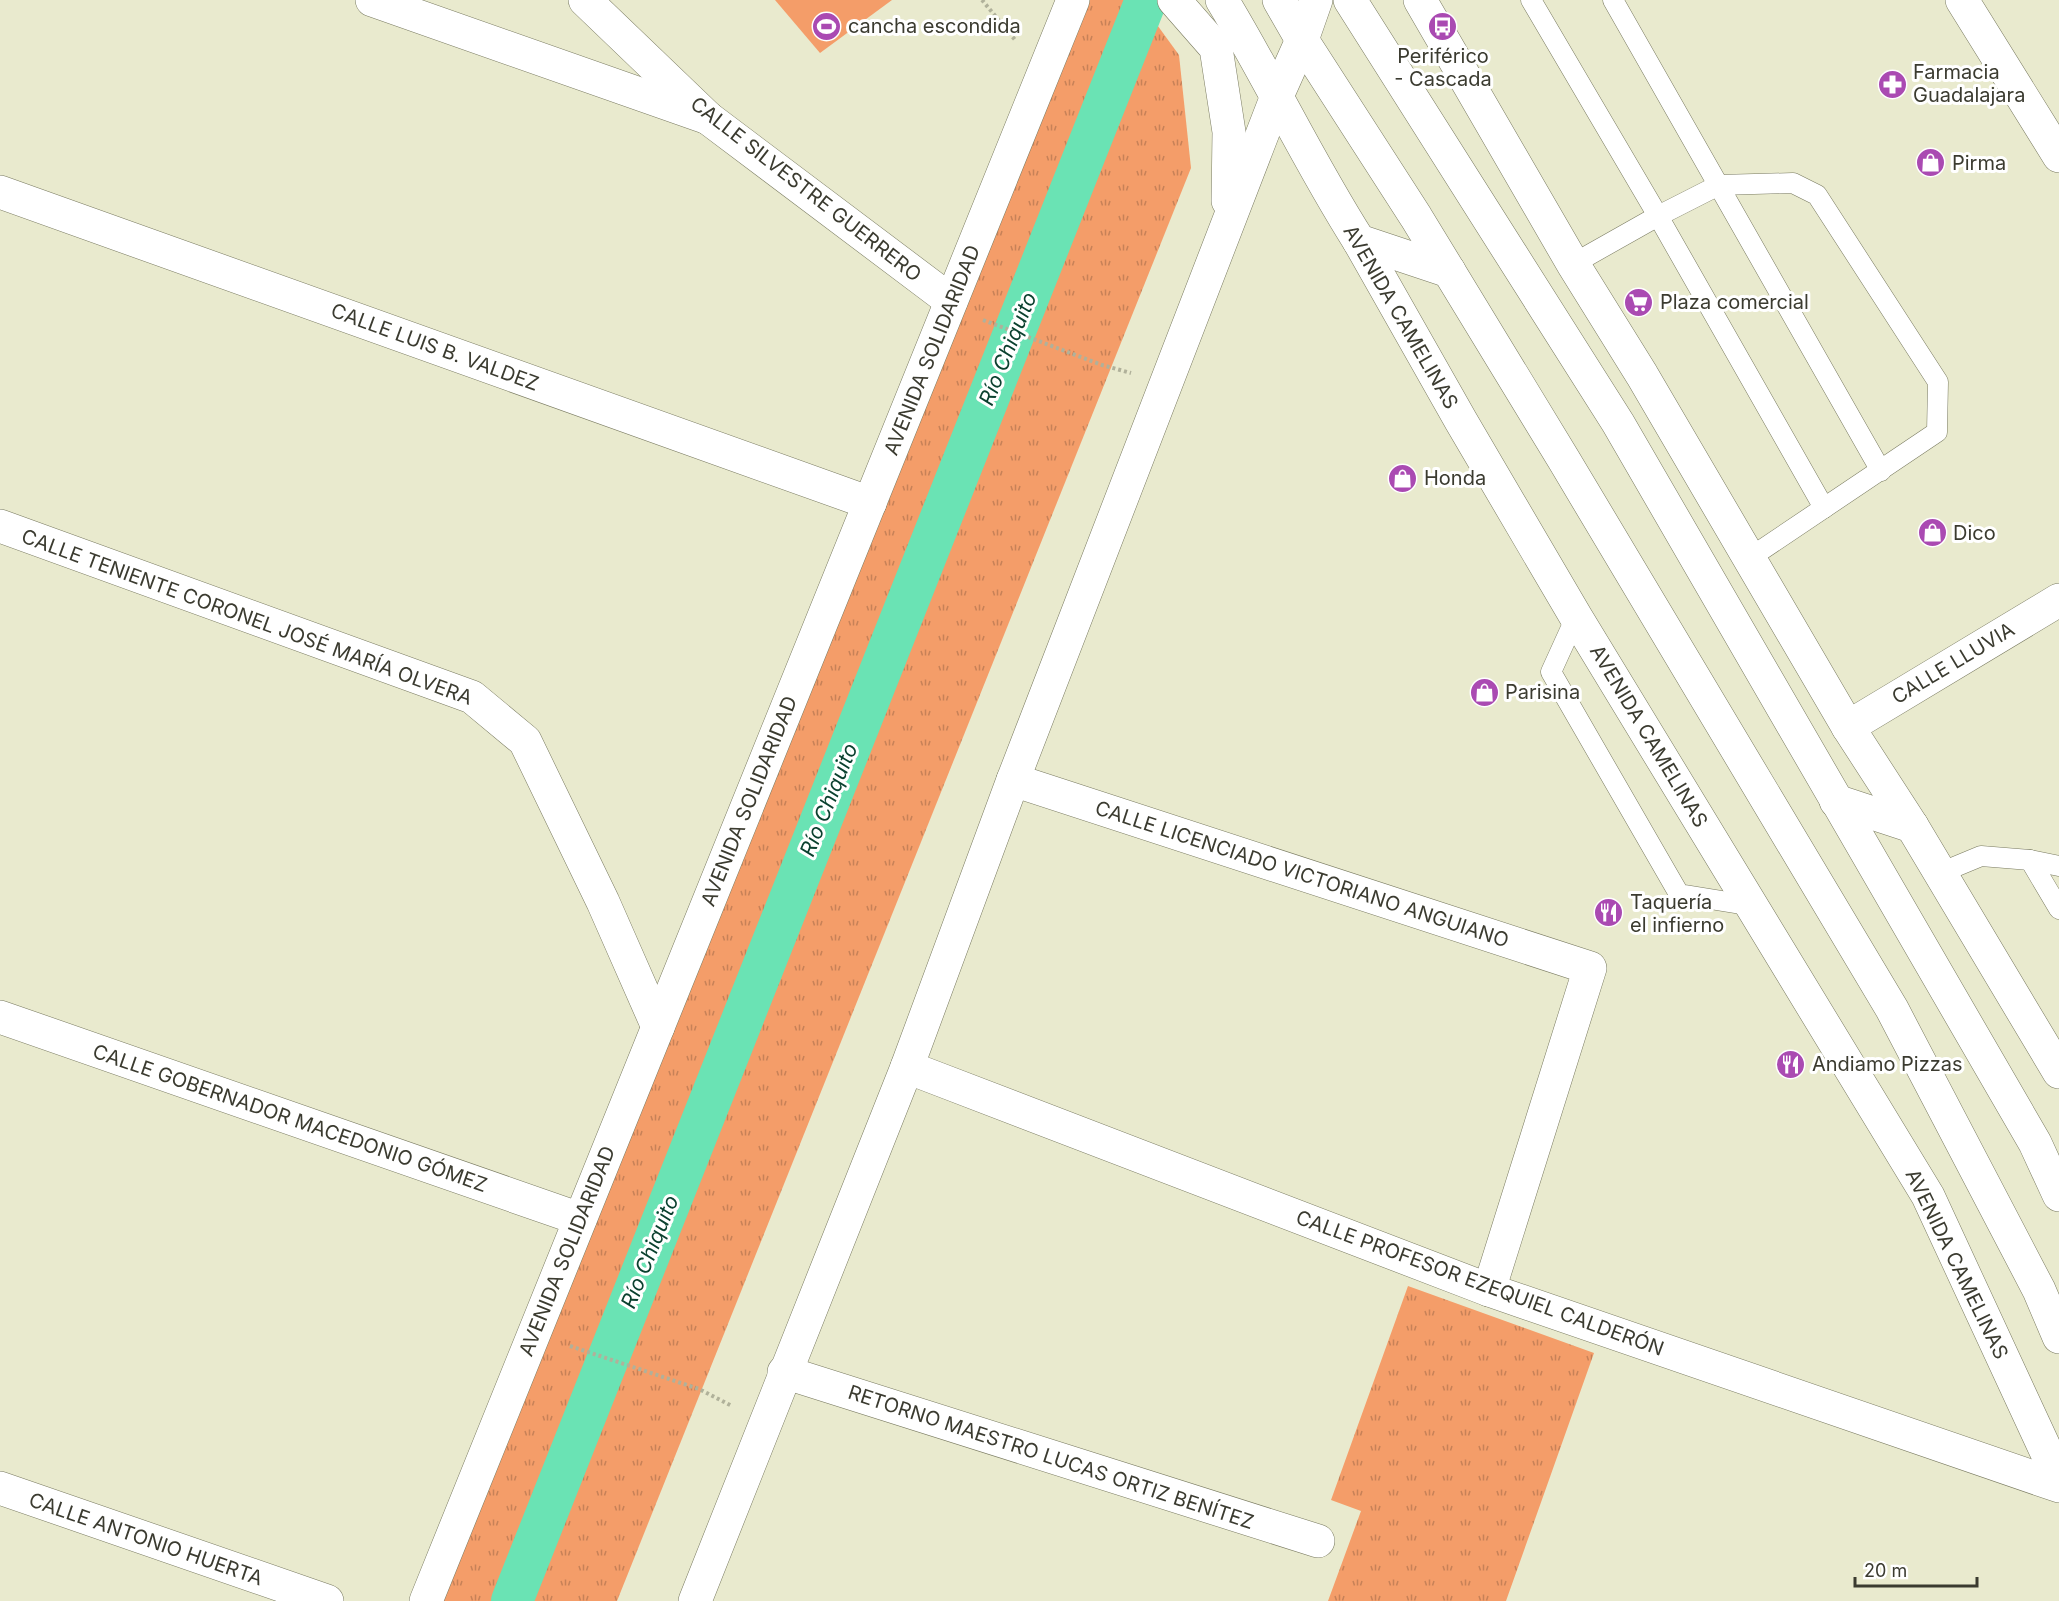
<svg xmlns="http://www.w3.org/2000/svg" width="2059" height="1601" font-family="Inter,sans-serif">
	<defs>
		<pattern id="park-tufts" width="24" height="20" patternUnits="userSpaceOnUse" patternTransform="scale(1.5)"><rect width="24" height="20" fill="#f49d69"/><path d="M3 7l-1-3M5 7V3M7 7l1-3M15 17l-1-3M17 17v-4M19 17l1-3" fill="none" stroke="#c78157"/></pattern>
	</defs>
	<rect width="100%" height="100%" fill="#e9eace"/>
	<g fill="url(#park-tufts)">
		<path d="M1067 0H1139L1179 55 1191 168 617 1601H418Z"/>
		<path d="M1408 1286 1594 1353 1506 1601H1328L1361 1511 1331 1500Z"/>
	</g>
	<path fill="#f49d69" d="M775 0H892L820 53Z"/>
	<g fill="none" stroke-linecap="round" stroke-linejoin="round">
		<path stroke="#6ae3b4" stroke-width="42" d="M512 1601 1146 0"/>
		<defs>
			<g id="service">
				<path d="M1531 0 1658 216 1824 508"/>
				<path d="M1613 0 1881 471"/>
				<path d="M1573 264 1658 216 1719 185 1793 183 1817 195 1938 382 1937 432 1757 553 1748 556"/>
				<path d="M1576 617 1551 672 1679 894 1753 906"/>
				<path d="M2030 860 2059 909"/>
				<path d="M1940 873 1981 856 2030 860 2059 866"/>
			</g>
			<g id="minor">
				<path d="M372 0 708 118"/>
				<path d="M1962 0 2059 156"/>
				<path d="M0 192 870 503"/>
				<path d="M0 526 472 697 525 741 603 902 658 1027"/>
				<path d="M1848 727 2059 600"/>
				<path d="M1013 780 1590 968 1489 1290"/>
				<path d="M0 1017 580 1219"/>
				<path d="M907 1067 1489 1290 2059 1486"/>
				<path d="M784 1372 1318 1541"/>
				<path d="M0 1488 327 1601"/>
			</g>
			<path id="tertiary" d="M585 0 708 118 951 301"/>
			<g id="secondary">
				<path d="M1174 0 1216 48 1229 132 1228 201"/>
				<path d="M1222 0C1270 79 1309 163 1359 241L1461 421 1576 617 1928 1196 2059 1479"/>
				<path d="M1420 0 1573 264 1642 375 1848 727 1912 826 2059 1072"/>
				<path d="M426 1601 1073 0"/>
				<path d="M695 1601 907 1067 1013 780 1277 96 1302 40 1316 0"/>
			</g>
			<g id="trunk">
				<path d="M1279 0 1302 40 1416 217 1564 460 1892 1009 2039 1290 2059 1337"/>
				<path d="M1350 0 1618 423 2035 1143 2059 1195"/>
				<path d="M1359 241 1449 271"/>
				<path d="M1836 801 1912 826"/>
			</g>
		</defs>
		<use href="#service" stroke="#797a60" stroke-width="21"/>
		<use href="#minor" stroke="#797a60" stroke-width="34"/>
		<use href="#tertiary" stroke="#797a60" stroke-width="34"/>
		<use href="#secondary" stroke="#797a60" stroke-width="34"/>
		<use href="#trunk" stroke="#797a60" stroke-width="34"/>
		<g stroke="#b0b19a" stroke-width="4" stroke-dasharray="3 3" stroke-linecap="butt">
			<path d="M982 0 1016 41"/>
			<path d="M983 320 1102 365 1131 373"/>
			<path d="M570 1346 699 1389 732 1406"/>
		</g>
		<use href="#service" stroke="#fff" stroke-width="20"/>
		<use href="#minor" stroke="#fff" stroke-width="33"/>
		<use href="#tertiary" stroke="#fff" stroke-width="33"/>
		<use href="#secondary" stroke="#fff" stroke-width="33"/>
		<use href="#trunk" stroke="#fff" stroke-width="33"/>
	</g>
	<defs>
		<symbol id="stadium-disc" viewBox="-11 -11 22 22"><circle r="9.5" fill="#aa4ab2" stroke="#fff"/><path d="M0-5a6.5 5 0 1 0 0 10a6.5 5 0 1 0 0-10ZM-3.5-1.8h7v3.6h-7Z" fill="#fff"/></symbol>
		<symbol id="bus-disc" viewBox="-11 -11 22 22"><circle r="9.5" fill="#aa4ab2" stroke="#fff"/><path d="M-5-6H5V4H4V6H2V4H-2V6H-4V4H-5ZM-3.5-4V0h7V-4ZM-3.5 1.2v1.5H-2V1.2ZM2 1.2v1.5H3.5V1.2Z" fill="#fff"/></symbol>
		<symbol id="pharmacy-disc" viewBox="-11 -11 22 22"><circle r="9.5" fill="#aa4ab2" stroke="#fff"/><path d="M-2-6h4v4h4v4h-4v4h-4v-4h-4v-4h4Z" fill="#fff"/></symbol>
		<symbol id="shop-disc" viewBox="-11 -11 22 22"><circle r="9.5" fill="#aa4ab2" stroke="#fff"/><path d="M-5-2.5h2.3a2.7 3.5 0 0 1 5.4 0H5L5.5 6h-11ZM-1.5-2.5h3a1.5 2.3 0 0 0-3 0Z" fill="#fff"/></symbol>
		<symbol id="supermarket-disc" viewBox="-11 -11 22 22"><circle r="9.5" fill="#aa4ab2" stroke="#fff"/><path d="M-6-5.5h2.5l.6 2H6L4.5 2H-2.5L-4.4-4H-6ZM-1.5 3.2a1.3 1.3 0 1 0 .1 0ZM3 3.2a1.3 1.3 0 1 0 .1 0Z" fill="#fff"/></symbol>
		<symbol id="restaurant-disc" viewBox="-11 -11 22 22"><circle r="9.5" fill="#aa4ab2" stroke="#fff"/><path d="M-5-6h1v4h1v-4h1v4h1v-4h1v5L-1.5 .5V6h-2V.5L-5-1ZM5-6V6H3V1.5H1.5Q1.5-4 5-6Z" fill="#fff"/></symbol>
	</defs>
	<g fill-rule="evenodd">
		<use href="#stadium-disc" x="810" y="10" width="33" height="33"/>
		<use href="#bus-disc" x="1426" y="10" width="33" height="33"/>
		<use href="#pharmacy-disc" x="1876" y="68" width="33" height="33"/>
		<use href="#shop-disc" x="1914" y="146" width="33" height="33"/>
		<use href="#supermarket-disc" x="1622" y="286" width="33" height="33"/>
		<use href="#shop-disc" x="1386" y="462" width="33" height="33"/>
		<use href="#shop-disc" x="1916" y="516" width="33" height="33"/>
		<use href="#shop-disc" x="1468" y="676" width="33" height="33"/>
		<use href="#restaurant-disc" x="1592" y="896" width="33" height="33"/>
		<use href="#restaurant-disc" x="1774" y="1048" width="33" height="33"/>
	</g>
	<g text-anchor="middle" stroke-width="6" stroke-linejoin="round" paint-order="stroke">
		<g font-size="20" fill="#3b3b30" stroke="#fff" text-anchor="start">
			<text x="848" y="33">cancha escondida</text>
			<text x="1443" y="63" text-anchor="middle">Periférico<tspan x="1443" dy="23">- Cascada</tspan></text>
			<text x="1913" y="79">Farmacia<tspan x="1913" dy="23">Guadalajara</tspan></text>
			<text x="1952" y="170">Pirma</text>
			<text x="1660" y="309">Plaza comercial</text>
			<text x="1424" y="485">Honda</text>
			<text x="1953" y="540">Dico</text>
			<text x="1505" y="699">Parisina</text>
			<text x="1630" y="909">Taquería<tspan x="1630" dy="23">el infierno</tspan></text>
			<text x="1812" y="1071">Andiamo Pizzas</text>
		</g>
		<g font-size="20" fill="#3b3b30" stroke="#fff">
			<text transform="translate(806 189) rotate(38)" y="7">CALLE SILVESTRE GUERRERO</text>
			<text transform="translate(1401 317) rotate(60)" y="7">AVENIDA CAMELINAS</text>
			<text transform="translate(435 347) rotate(20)" y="7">CALLE LUIS B. VALDEZ</text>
			<text transform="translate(932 350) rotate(-68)" y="7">AVENIDA SOLIDARIDAD</text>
			<text transform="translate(247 617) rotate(20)" y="7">CALLE TENIENTE CORONEL JOSÉ MARÍA OLVERA</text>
			<text transform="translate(1953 663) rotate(-31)" y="7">CALLE LLUVIA</text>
			<text transform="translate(1649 736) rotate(59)" y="7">AVENIDA CAMELINAS</text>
			<text transform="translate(749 801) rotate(-68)" y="7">AVENIDA SOLIDARIDAD</text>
			<text transform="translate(1302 874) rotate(18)" y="7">CALLE LICENCIADO VICTORIANO ANGUIANO</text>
			<text transform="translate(290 1118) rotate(19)" y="7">CALLE GOBERNADOR MACEDONIO GÓMEZ</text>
			<text transform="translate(567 1251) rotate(-68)" y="7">AVENIDA SOLIDARIDAD</text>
			<text transform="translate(1957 1264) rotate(64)" y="7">AVENIDA CAMELINAS</text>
			<text transform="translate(1480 1283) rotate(20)" y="7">CALLE PROFESOR EZEQUIEL CALDERÓN</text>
			<text transform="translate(1051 1457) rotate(18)" y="7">RETORNO MAESTRO LUCAS ORTIZ BENÍTEZ</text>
			<text transform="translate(146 1539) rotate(19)" y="7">CALLE ANTONIO HUERTA</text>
		</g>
		<g font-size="21" font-style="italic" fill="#0b412f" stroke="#fff">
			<text transform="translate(1008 349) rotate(-68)" y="7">Río Chiquito</text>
			<text transform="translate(829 800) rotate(-68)" y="7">Río Chiquito</text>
			<text transform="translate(650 1252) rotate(-68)" y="7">Río Chiquito</text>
		</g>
	</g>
	<path d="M1855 1577v9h122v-9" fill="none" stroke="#3b3b30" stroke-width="3"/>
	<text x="1864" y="1577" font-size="18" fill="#3b3b30" stroke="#ffffff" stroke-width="4.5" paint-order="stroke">20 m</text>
</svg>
